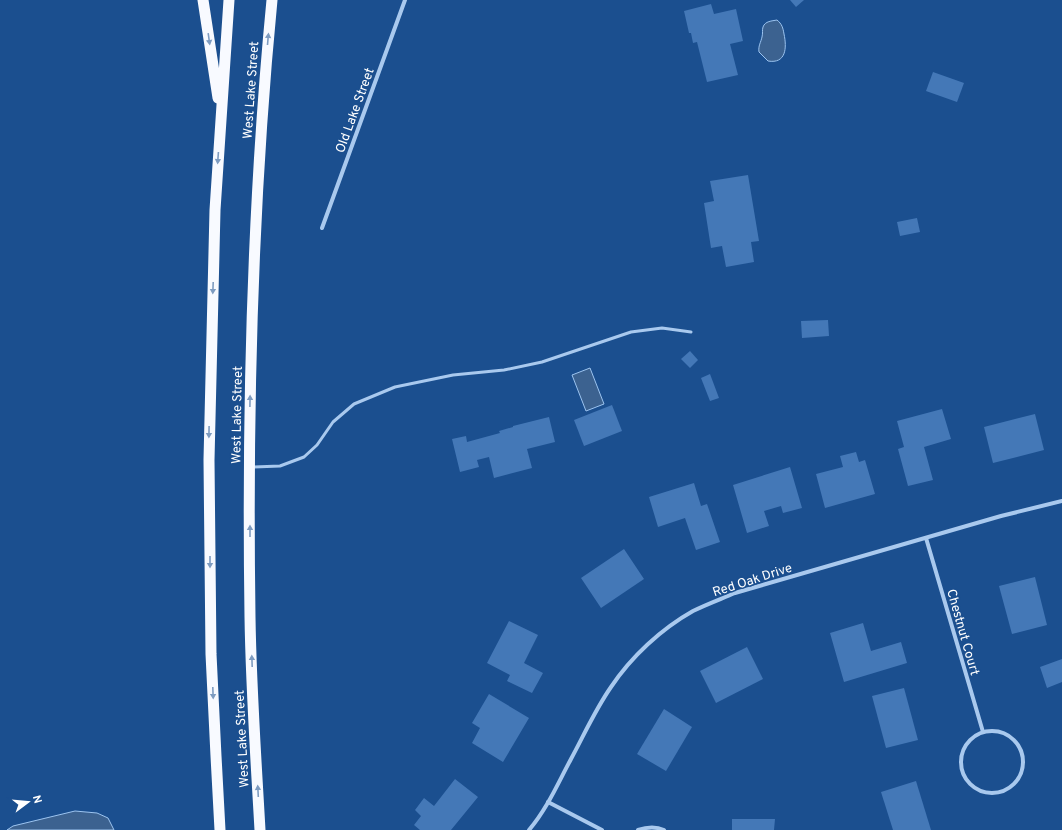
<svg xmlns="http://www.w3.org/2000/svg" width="1062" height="830" font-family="Overpass,sans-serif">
	<rect width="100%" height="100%" fill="#1b4f8f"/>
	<g fill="#3c6290" stroke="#9cc4f0">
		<path d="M777 20C782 24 783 28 784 34 787 48 786 64 768 61L759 52C758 46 761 42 762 37 763 33 762 30 763 27 765 21 772 21 777 20Z"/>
		<path d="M590 368 604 404 586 411 572 375Z"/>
		<path d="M75 811 97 813 108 818 114 830H7L13 826Z"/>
	</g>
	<g fill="#4478b7">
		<path d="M790 0H804L796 7Z"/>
		<path d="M711 4 714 14 736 9 743 41 730 44 738 75 707 82 697 42 693 43 691 33H689L684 11Z"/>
		<path d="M933 72 964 83 957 102 926 91Z"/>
		<path d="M748 175 759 241 751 242 754 262 726 267 722 246 711 248 704 203 714 201 710 181Z"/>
		<path d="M917 218 920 232 900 236 897 222Z"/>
		<path d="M828 320 829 336 802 338 801 321Z"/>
		<path d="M690 351 698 360 690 368 681 359Z"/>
		<path d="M710 374 719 398 710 401 701 378Z"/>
		<path d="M612 405 622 431 584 446 574 420Z"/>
		<path d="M942 409 951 439 924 447 933 480 908 486 898 449 904 447 897 421Z"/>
		<path d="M1035 414 1044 450 993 463 984 427Z"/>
		<path d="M549 417 555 442 527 449 532 468 494 478 489 457 477 460 479 467 460 472 452 439 466 436 467 442 500 433 499 431 513 427V426Z"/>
		<path d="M856 452 859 462 865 460 875 494 825 508 816 474 843 467 840 456Z"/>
		<path d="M790 467 802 508 783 513 781 506 764 511 769 526 747 533 733 485Z"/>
		<path d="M694 483 701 506 707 504 720 542 696 550 685 518 658 527 649 497Z"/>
		<path d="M624 549 644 579 601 608 581 578Z"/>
		<path d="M1035 577 1047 625 1012 634 999 586Z"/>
		<path d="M509 621 538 635 524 663 543 673 532 693 507 681 510 675 487 663Z"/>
		<path d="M863 623 871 651 901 642 907 663 844 682 830 633Z"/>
		<path d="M747 647 763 679 716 703 700 671Z"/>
		<path d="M1062 659V682L1047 688 1040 667Z"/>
		<path d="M904 688 918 740 886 748 872 696Z"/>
		<path d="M489 694 529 718 503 762 472 743 480 728 472 723Z"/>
		<path d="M664 709 692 727 666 771 637 754Z"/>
		<path d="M455 779 478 797 451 830H420L414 825 421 816 415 810 424 798 434 806Z"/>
		<path d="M916 781 931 830H893L881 792Z"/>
		<path d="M732 819H775L774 830H732Z"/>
	</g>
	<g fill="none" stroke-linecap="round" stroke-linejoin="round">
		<path stroke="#a9c9ee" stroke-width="3" d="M252 467 280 466 304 457 317 445 333 422 354 404 395 387 453 375 504 370 542 362 631 332 662 328 691 332"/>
		<g stroke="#a9c9ee" stroke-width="4">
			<path d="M322 228 405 0"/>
			<path d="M926 538 983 732"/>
			<circle cx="992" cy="762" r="31"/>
			<path d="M548 802 602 830"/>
			<path d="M529 830C547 809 558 783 571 759 584 735 595 710 611 687 631 657 661 629 693 611 707 604 721 599 735 593L1001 516 1062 501"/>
			<path d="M638 830C647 827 655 826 664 830"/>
		</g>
		<g stroke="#f8faff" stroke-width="11">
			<path d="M203 0 218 98"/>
			<path d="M220 830 216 756 211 654 209 460 215 210 229 0"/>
			<path d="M260 830C256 759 251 688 250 617 247 411 252 205 272 0"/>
		</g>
	</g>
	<defs><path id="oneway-solid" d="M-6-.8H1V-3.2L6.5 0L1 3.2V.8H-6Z"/></defs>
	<g fill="#7e9cc1">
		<use href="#oneway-solid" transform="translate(209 39) rotate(82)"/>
		<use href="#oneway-solid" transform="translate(268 39) rotate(-85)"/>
		<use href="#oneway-solid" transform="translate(218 158) rotate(94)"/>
		<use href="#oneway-solid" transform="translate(213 288) rotate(92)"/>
		<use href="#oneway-solid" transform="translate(250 401) rotate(-89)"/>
		<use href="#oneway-solid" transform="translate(209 432) rotate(91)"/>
		<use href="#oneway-solid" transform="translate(250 531) rotate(-90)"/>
		<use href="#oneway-solid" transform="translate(210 562) rotate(90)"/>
		<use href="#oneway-solid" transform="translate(252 661) rotate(-92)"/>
		<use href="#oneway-solid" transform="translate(213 693) rotate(88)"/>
		<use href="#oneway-solid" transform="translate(258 791) rotate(-93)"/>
	</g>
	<g text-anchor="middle" stroke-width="3" stroke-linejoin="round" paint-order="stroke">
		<g font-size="13" fill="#fff" stroke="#1b4f8f">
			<text transform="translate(250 90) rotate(-86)" y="5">West Lake Street</text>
			<text transform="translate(354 110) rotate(-70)" y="5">Old Lake Street</text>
			<text transform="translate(236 415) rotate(-89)" y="5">West Lake Street</text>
			<text transform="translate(752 579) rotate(-18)" y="5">Red Oak Drive</text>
			<text transform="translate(964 632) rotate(74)" y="5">Chestnut Court</text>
			<text transform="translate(241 739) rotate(-93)" y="5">West Lake Street</text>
		</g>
	</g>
	<g transform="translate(28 802) rotate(74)" stroke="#1b4f8f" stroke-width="3" paint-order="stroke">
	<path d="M0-3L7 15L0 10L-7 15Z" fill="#ffffff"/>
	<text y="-6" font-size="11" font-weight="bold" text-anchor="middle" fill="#ffffff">N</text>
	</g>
</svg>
